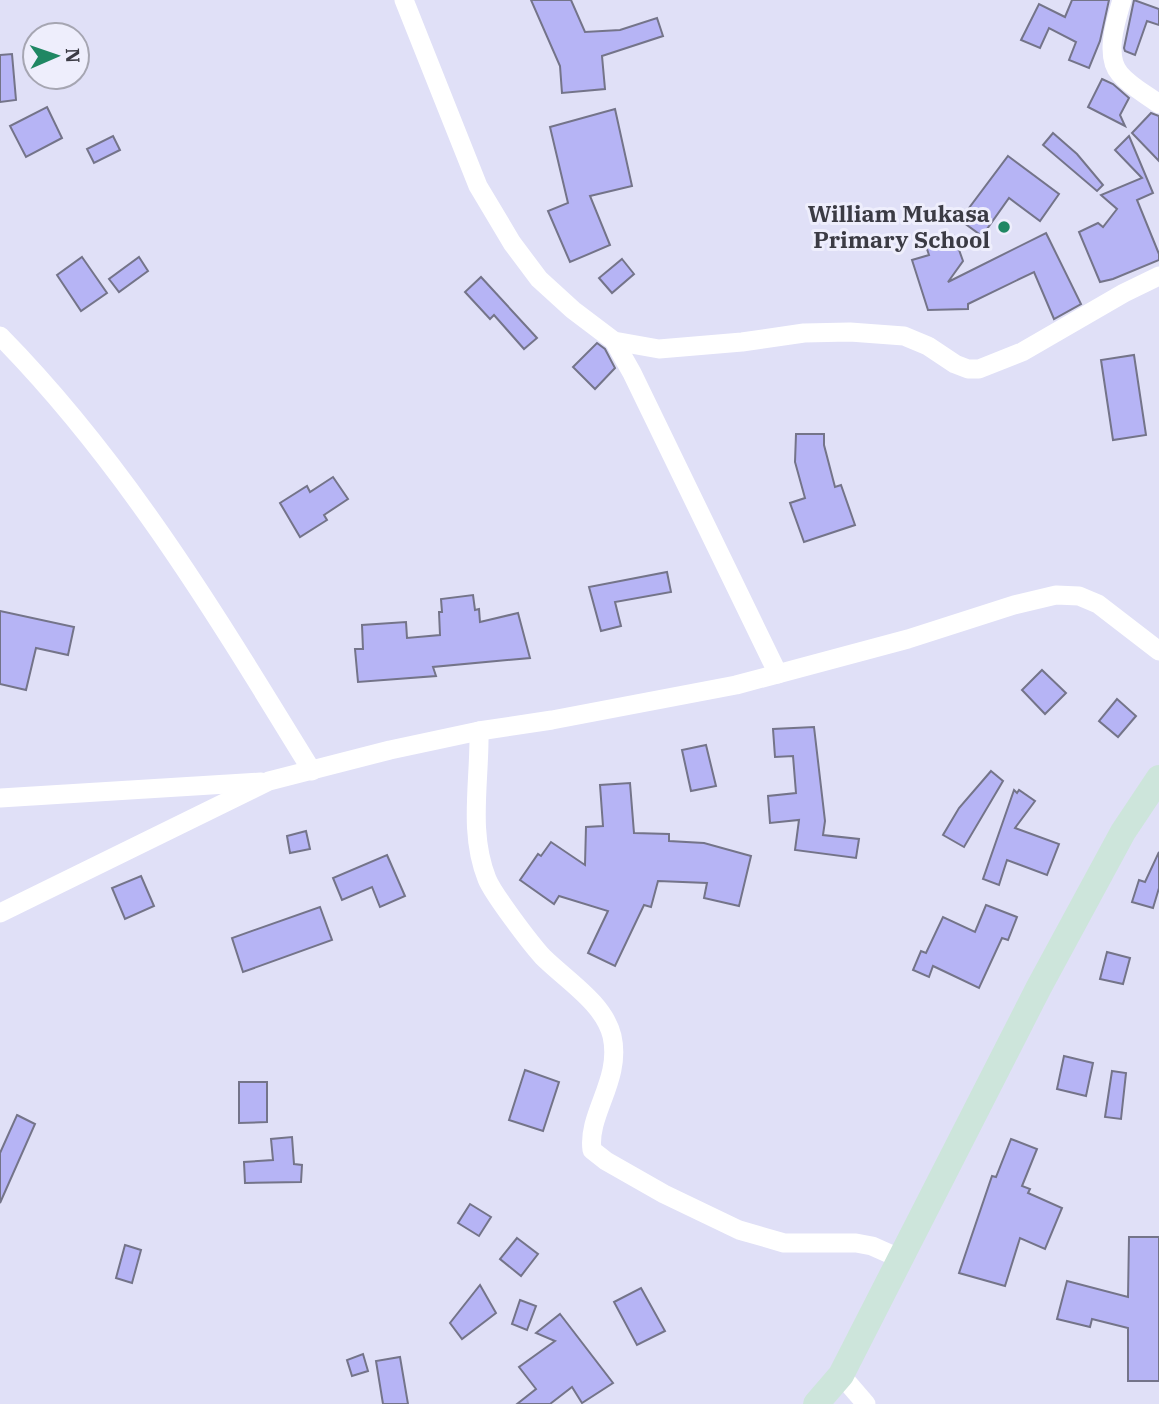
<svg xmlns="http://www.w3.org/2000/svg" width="1159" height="1404" font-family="'IBM Plex Serif',serif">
	<rect width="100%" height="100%" fill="#e0e0f7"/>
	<g fill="#b6b4f5" stroke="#747489" stroke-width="2">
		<path d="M531 0H571L585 32 620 30 657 18 663 36 602 56 605 89 562 93 560 66Z"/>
		<path d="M1072 0H1109L1100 41 1089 68 1069 60 1076 42 1049 28 1040 48 1021 40 1039 4 1065 17Z"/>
		<path d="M1134 0 1159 9V25L1147 21 1135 55 1125 51 1124 48Z"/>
		<path d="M12 54 16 100 0 102V55Z"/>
		<path d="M1102 79 1113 84 1129 98 1120 115 1125 126 1088 107Z"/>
		<path d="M47 107 62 138 26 157 10 126Z"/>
		<path d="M615 109 632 186 590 196 610 245 570 262 548 211 568 203 550 127Z"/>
		<path d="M1151 113 1159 116V161L1132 133Z"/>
		<path d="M1053 133 1077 154 1103 185 1097 191 1043 145Z"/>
		<path d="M113 136 120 150 94 163 87 149Z"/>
		<path d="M1129 136 1153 193 1137 200 1159 254V260L1113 279 1100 282 1079 232 1098 223 1103 227 1117 209 1101 195 1142 178 1115 150Z"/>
		<path d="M1008 156 1059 194 1040 221 1009 198 982 236 960 220Z"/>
		<path d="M1046 233 1081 304 1054 319 1034 272 968 304V309L928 310 912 260 929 255 926 246 954 236 963 261 948 282Z"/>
		<path d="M82 257 107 293 81 311 57 275Z"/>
		<path d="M139 257 148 271 119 292 109 279Z"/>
		<path d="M622 259 634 274 612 293 599 278Z"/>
		<path d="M481 277 537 338 524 349 494 315 490 319 465 292Z"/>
		<path d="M597 343 605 349 615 368 595 389 573 367Z"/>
		<path d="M1134 355 1146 435 1113 440 1101 360Z"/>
		<path d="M796 434H824V445L835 487 841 485 855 525 804 542 790 503 805 498 795 462Z"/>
		<path d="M333 477 348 499 324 515 327 520 300 537 280 503 307 486 310 492Z"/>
		<path d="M667 572 671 592 615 602 621 626 601 631 589 587Z"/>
		<path d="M473 595 475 610 479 609 480 622 518 613 530 658 433 667 436 676 358 682 355 649H363L362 625 406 622 407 638 440 635 439 612H442L441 599Z"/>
		<path d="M0 611 74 627 68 655 36 648 26 690 0 684Z"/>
		<path d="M1042 670 1066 693 1045 714 1022 690Z"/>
		<path d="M1117 699 1136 716 1118 737 1099 721Z"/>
		<path d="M814 727 825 821 823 835 859 839 856 858 795 850 799 820 770 823 768 796 796 793 793 756 775 757 773 729Z"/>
		<path d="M706 745 716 786 691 791 682 750Z"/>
		<path d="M991 771 1003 781 964 847 943 835 959 808Z"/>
		<path d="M630 783 634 833 669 834V841L704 843 751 856 739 906 704 898 707 883 658 881 651 907 644 905 615 966 588 953 608 911 559 896 554 904 520 880 538 854 541 856 551 842 585 865 586 827 603 826 600 785Z"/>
		<path d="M1014 790 1017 793 1019 790 1035 801 1015 828 1059 844 1047 875 1007 860 999 885 983 879Z"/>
		<path d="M306 831 310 849 290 853 287 836Z"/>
		<path d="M1159 852V888L1153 908 1132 902 1139 880 1145 882Z"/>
		<path d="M387 855 405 896 380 907 372 887 342 900 333 878Z"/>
		<path d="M141 876 154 906 125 919 112 888Z"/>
		<path d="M986 905 1017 917 1008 940 1002 938 979 988 933 966 929 977 913 970 921 951 926 953 943 917 975 932Z"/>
		<path d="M320 907 332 940 243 972 232 938Z"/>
		<path d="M1107 952 1130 958 1123 984 1100 979Z"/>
		<path d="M1064 1056 1093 1063 1086 1096 1057 1089Z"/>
		<path d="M525 1070 559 1082 543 1131 509 1120Z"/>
		<path d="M1112 1071 1126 1073 1121 1119 1105 1117Z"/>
		<path d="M239 1082H267V1122L239 1123Z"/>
		<path d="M17 1115 35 1124 0 1203V1153Z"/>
		<path d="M292 1137 294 1164 302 1165 301 1182 245 1183 244 1162 273 1160 271 1139Z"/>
		<path d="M1011 1139 1037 1149 1022 1186 1030 1189 1028 1193 1062 1208 1045 1249 1020 1238 1005 1286 959 1273 992 1176 996 1177Z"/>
		<path d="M470 1204 491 1217 479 1236 458 1223Z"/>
		<path d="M1129 1237H1159V1381H1128V1328L1092 1319 1090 1327 1057 1319 1067 1281 1128 1297Z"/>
		<path d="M517 1238 538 1254 521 1276 500 1259Z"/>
		<path d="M125 1245 141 1250 132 1283 116 1278Z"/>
		<path d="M480 1285 496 1313 462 1339 450 1323Z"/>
		<path d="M641 1288 665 1331 637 1345 614 1302Z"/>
		<path d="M520 1300 536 1306 527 1330 512 1324Z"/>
		<path d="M560 1314 613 1383 582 1403 572 1387 550 1404H517L536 1389 519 1367 555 1341 536 1333Z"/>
		<path d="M363 1354 368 1371 352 1376 347 1360Z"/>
		<path d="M400 1357 408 1404H383L376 1361Z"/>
	</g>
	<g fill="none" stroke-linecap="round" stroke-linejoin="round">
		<g stroke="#fff" stroke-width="19">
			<path d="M404 0 478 186 512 243 539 279 573 310 614 341 659 349 742 342 804 333 850 332 904 336 928 346 955 364 968 369H979L1022 352 1124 293 1159 276"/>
			<path d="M1122 0C1116 20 1104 56 1120 74 1130 86 1147 95 1159 104"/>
			<path d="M0 336C126 464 218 618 312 771"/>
			<path d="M614 341 632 373 778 674"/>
			<path d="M479 731C480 781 468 832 487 879 493 894 531 944 543 957 566 980 604 1003 612 1036 622 1080 587 1114 592 1150L606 1161 664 1194 739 1230 784 1243H856L872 1246 899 1258"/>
			<path d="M0 798 261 782"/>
			<path d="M0 913 269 781 390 750 479 731 552 720 736 685 908 639 1014 605 1056 595 1079 596 1098 604 1159 651"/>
			<path d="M841 1375 866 1404"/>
		</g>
		<path stroke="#cde5db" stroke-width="26" d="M816 1404 841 1375 1039 987 1123 832 1159 778"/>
	</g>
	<circle fill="#1f8763" stroke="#eeeefc" stroke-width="2.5" cx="1004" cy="227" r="7"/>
	<g text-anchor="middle" stroke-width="6" stroke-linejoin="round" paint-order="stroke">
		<g font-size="23" font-weight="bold" fill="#3b3b44" stroke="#eeeefc" text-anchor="end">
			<text x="990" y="222">William Mukasa<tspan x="990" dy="26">Primary School</tspan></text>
		</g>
	</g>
	<g transform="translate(56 56) rotate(88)"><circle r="33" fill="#eeeefc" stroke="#a6a6b2" stroke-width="2"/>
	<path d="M0-5L12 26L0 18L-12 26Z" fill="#1f8763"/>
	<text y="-10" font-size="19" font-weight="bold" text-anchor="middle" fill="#3b3b44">N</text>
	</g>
</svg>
